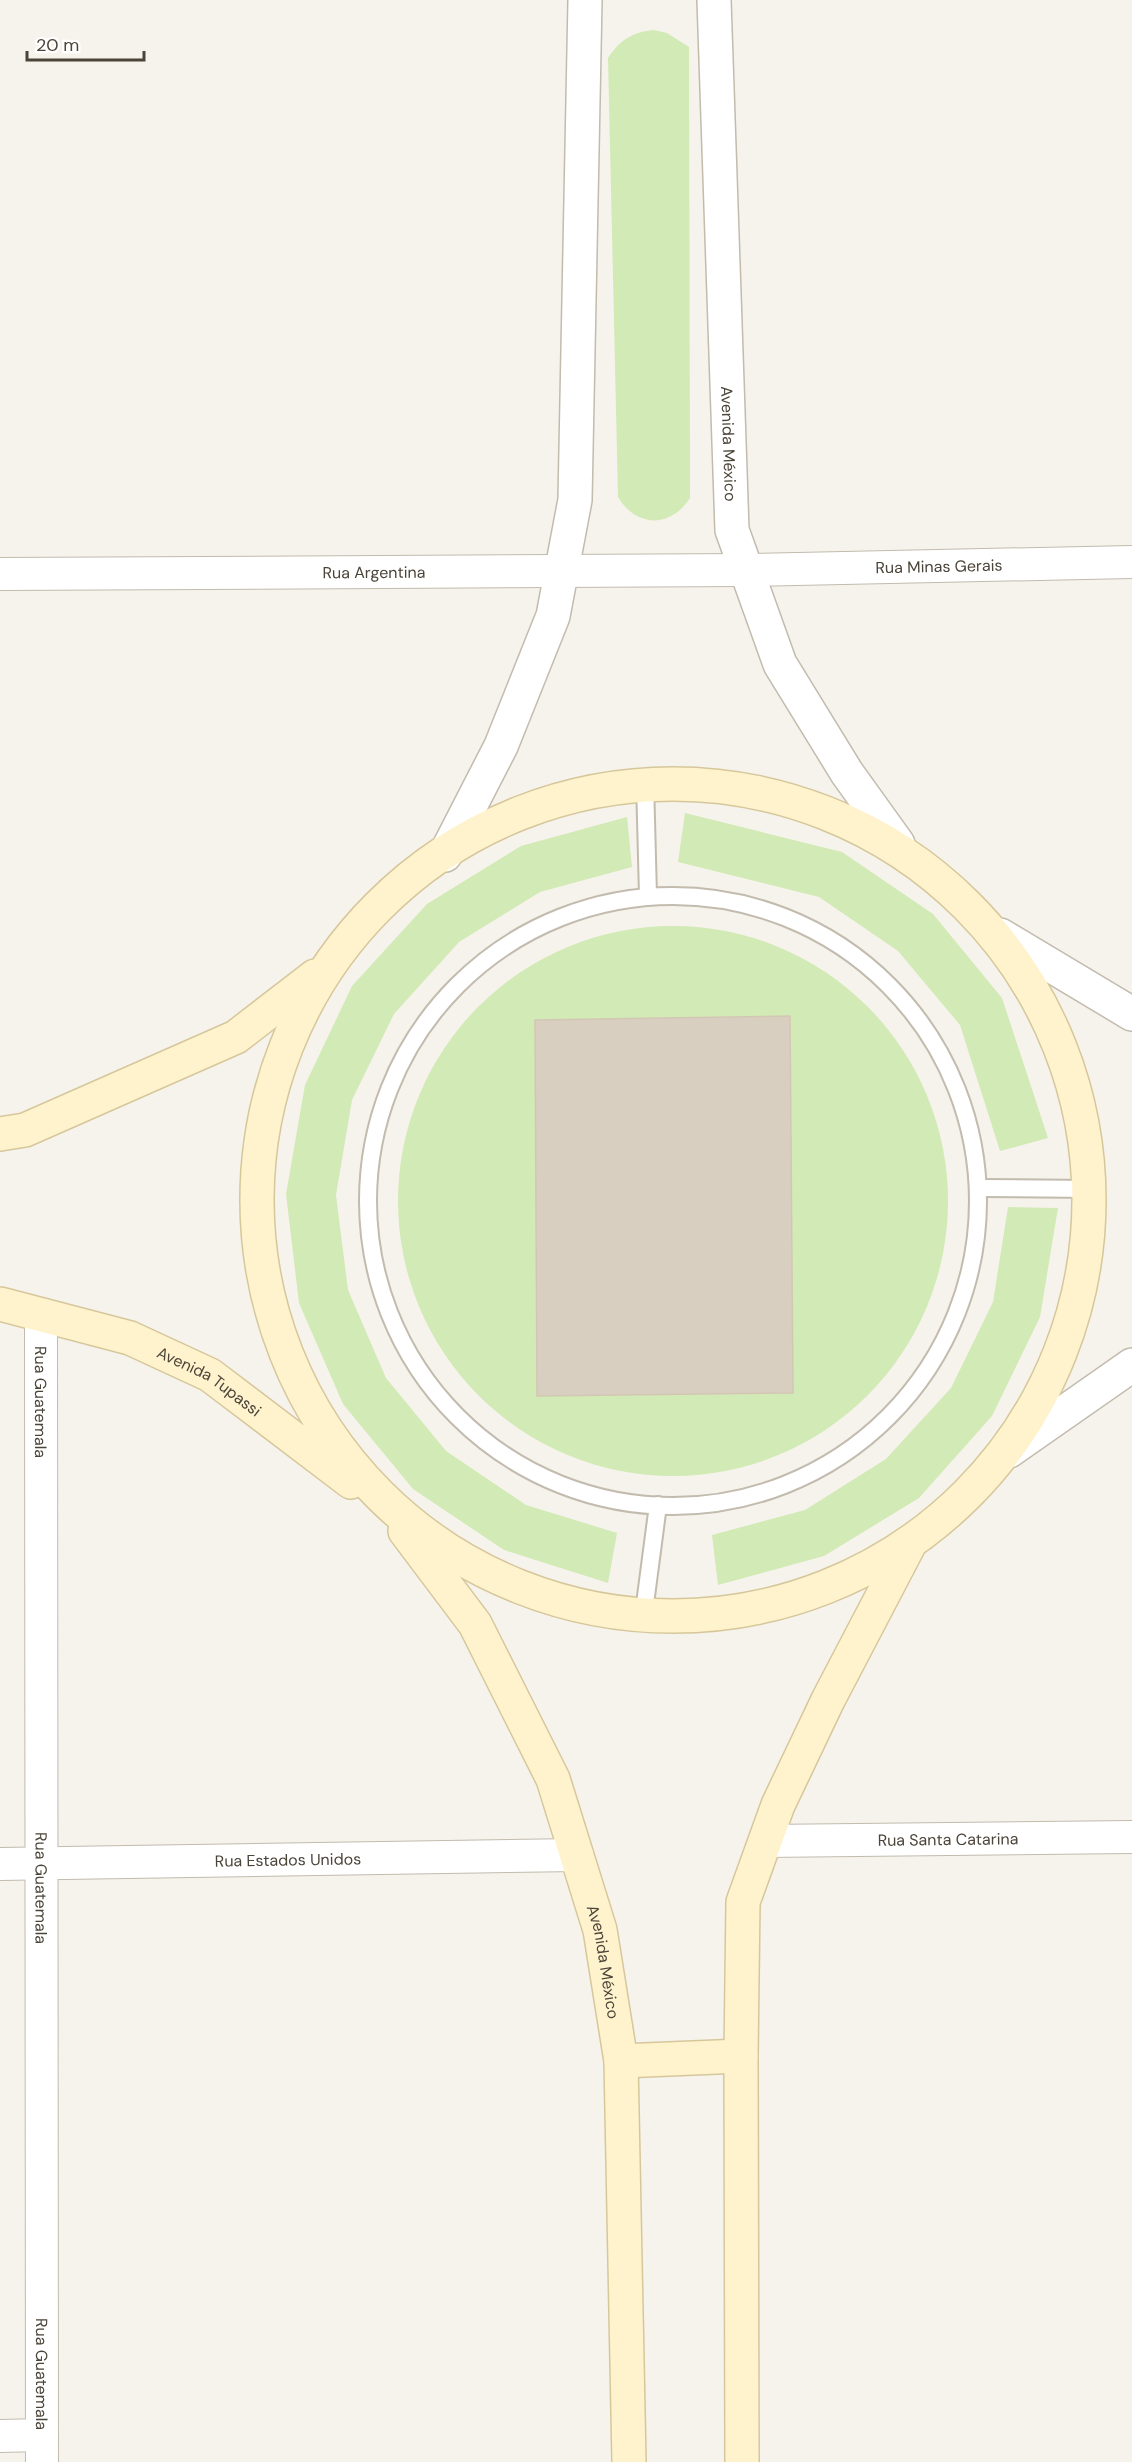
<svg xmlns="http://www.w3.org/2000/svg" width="1132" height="2462" font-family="'DM Sans',sans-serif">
	<rect width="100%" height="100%" fill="#f6f3ec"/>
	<g fill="#d2eab5">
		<path d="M654 30 667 33 689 47 690 498C670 529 636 527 618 497L608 58C620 40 632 32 654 30Z"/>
		<path d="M685 813 842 852 933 914 1002 998 1048 1138 1000 1151 960 1025 898 951 819 897 678 862Z"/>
		<path d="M627 817 632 867 540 892 459 942 394 1014 352 1100 336 1195 348 1290 386 1378 446 1451 526 1505 617 1533 608 1583 504 1550 413 1489 343 1404 299 1303 286 1194 305 1085 352 986 427 904 521 846Z"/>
		<circle cx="673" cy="1201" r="275"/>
		<path d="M1008 1207 1058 1208 1040 1317 992 1416 919 1498 824 1556 718 1585 712 1535 805 1510 886 1459 951 1388 993 1302Z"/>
	</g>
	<path fill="#d8cfc1" stroke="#d3c7b4" stroke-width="1.5" d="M790 1016 793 1393 537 1396 535 1020Z"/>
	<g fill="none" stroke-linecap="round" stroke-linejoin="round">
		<defs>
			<g id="service">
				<path d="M645 781 648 896"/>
				<circle cx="673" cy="1201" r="305"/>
				<path d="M981 1188 1093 1189"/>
				<path d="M643 1619 658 1505"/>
			</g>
			<g id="minor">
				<path id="s1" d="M0 574 746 570 1132 562"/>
				<path id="s2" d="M41 1315 42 2462"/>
				<path id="s3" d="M765 1841 1132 1837"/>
				<path id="s4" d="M0 1864 577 1855"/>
				<path d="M0 2436 42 2435"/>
			</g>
			<g id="tertiary">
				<path id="s5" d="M714 0 732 530 780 664 847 773 898 844"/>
				<path d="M445 855 501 746 553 616 575 500 585 0"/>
				<path d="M1000 935 1132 1014"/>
				<path d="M1009 1451 1132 1365"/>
			</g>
			<g id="secondary">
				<circle cx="673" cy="1200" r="416"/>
				<path d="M0 1134 25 1130 236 1037 315 976"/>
				<path id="s6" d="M0 1304 130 1338 210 1375 351 1482"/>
				<path id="s7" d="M405 1531 475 1624 553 1779 600 1930 621 2061 629 2462"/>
				<path d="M621 2061 741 2056"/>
				<path d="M742 2462 741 2056 743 1902 778 1805 828 1700 908 1547"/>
			</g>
		</defs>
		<use href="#service" stroke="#c2bbae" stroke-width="20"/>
		<use href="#minor" stroke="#c2bbae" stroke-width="34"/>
		<use href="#tertiary" stroke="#c2bbae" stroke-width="36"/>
		<use href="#secondary" stroke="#d6c79b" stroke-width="36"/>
		<use href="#service" stroke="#fff" stroke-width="16"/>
		<use href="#minor" stroke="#fff" stroke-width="32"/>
		<use href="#tertiary" stroke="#fff" stroke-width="33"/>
		<use href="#secondary" stroke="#fff3cd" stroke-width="33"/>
	</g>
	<g text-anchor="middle" stroke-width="4.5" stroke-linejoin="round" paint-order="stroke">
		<g font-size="16" fill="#4b4439" stroke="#fff">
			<text dy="6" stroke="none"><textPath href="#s5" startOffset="444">Avenida México</textPath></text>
			<text dy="6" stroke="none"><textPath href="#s1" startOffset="939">Rua Minas Gerais</textPath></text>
			<text dy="6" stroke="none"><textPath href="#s1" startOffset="374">Rua Argentina</textPath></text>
			<text dy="6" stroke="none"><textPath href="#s6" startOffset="225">Avenida Tupassi</textPath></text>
			<text dy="6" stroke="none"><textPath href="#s2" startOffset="87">Rua Guatemala</textPath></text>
			<text dy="6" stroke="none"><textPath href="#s3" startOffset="183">Rua Santa Catarina</textPath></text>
			<text dy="6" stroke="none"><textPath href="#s4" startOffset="288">Rua Estados Unidos</textPath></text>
			<text dy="6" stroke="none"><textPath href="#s2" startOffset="573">Rua Guatemala</textPath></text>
			<text dy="6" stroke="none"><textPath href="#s7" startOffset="480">Avenida México</textPath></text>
			<text dy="6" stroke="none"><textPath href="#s2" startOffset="1059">Rua Guatemala</textPath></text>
		</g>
	</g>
	<path d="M27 51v9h117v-9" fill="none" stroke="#4b4439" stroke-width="3"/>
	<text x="36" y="51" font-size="18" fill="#4b4439" stroke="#ffffff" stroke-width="4.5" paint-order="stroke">20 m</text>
</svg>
